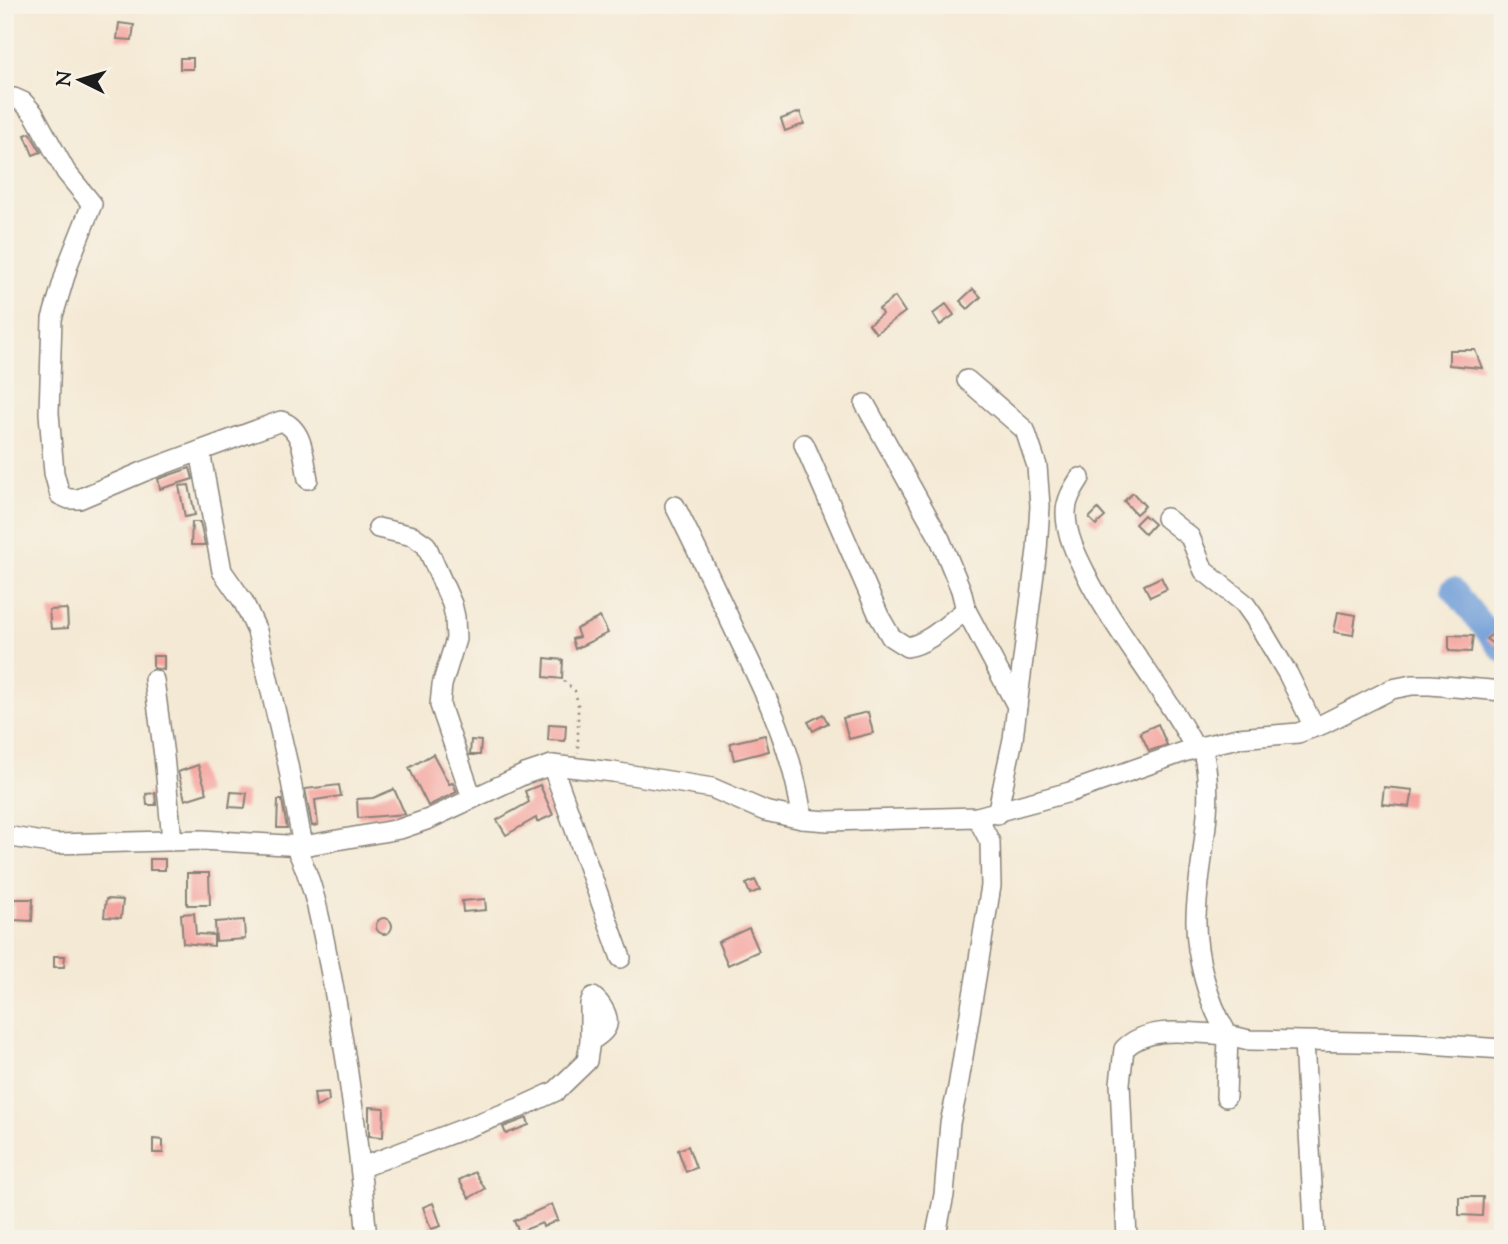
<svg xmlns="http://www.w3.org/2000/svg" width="1508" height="1244" font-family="'Sorts Mill Goudy',serif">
	<rect width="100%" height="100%" fill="#f7f3e8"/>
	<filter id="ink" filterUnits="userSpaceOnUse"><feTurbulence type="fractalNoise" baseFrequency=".0143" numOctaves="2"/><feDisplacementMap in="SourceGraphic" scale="14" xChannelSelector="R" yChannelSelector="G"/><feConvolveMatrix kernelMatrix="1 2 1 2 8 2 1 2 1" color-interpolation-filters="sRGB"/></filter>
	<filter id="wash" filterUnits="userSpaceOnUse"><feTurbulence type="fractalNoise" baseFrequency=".00686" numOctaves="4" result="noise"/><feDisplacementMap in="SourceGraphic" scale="28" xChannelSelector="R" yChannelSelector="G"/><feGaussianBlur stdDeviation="1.57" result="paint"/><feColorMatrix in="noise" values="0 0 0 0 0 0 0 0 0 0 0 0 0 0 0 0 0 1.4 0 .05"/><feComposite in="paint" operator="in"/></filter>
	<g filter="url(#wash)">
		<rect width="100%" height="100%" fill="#f4e9d4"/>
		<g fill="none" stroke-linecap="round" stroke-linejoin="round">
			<path stroke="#6f9ed8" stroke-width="24" d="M1453 589 1503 651"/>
		</g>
		<g id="blocks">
			<g fill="#f4a39e">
				<path d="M119 23 134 25 132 40 117 39Z"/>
				<rect x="180" y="58" width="13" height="11"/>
				<path d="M800 112 804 124 785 131 781 119Z"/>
				<path d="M30 133 41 152 33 155 25 135Z"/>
				<path d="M973 289 981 297 968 309 960 301Z"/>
				<path d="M895 297 905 312 876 333 869 324 882 314 879 309Z"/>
				<path d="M946 304 954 315 940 325 933 314Z"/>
				<path d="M1449 350H1475L1482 368 1449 365Z"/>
				<path d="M190 468 193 479 160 489 158 479Z"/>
				<path d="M189 485 195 515 185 517 179 486Z"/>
				<path d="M1133 493 1145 506 1136 514 1124 501Z"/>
				<path d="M1098 509 1105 517 1096 525 1089 518Z"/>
				<path d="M1144 515 1154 524 1145 534 1135 524Z"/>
				<path d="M192 522H200L205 545H191Z"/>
				<path d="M1161 577 1167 589 1150 597 1144 585Z"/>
				<path d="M67 609 68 628 51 629 49 610Z"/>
				<path d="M1338 612 1356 615 1353 635 1334 632Z"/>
				<path d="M600 617 608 633 575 649 572 639 579 637 576 629Z"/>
				<path d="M1495 632 1502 635 1503 638 1502 642 1496 646 1486 639Z"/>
				<path d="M1449 635 1473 636 1471 652 1449 651Z"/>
				<path d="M153 656H164V670L153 668Z"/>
				<path d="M545 658 563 660 562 679 544 677Z"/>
				<path d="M868 712 873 733 849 739 843 718Z"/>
				<path d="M823 714 828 723 813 731 808 722Z"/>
				<path d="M549 724 566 725 565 741 548 740Z"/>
				<path d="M1158 724 1167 745 1149 751 1140 732Z"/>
				<path d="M765 735 769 751 734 760 730 743Z"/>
				<path d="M471 740 481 741 480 755H470Z"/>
				<path d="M433 754 449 784 453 783 457 792 428 806 409 768Z"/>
				<path d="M198 765 207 793 185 800 178 772Z"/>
				<path d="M339 785 341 796 315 800 318 825 312 826 305 789Z"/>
				<path d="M540 785 553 815 537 822 536 818 506 835 497 820 529 802 525 791Z"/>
				<path d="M1384 787 1413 790 1410 807 1382 804Z"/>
				<path d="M394 789 405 814 358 818 357 799 373 798Z"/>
				<path d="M231 792 247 793 245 808 229 807Z"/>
				<path d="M155 793 156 805H147L146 794Z"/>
				<path d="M278 800H282L287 828H277Z"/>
				<rect x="150" y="859" width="15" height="11"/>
				<path d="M187 873H209L210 905H187Z"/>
				<path d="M755 880 760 890 750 894 746 884Z"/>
				<path d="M14 899H33L32 921 13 920Z"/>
				<path d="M106 899 123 900 121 918 104 917Z"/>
				<path d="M485 899 486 910 463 912 462 901Z"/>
				<path d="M194 913 196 934 214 935V946L183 943 181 914Z"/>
				<circle cx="384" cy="926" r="8"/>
				<path d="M244 920 245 939 216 941 215 922Z"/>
				<path d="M749 928 759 951 728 965 718 942Z"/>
				<path d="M54 956H65L64 967H54Z"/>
				<path d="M328 1092 329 1101 316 1107 314 1093Z"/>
				<path d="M369 1107 384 1108 383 1137 369 1136Z"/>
				<path d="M527 1118 529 1125 506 1134 503 1127Z"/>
				<path d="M153 1139 163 1140V1153H153Z"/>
				<path d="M688 1146 696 1168 686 1172 678 1150Z"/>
				<path d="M475 1172 485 1189 469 1198 459 1180Z"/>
				<path d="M1459 1197H1483L1482 1216 1459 1215Z"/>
				<path d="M433 1203 441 1226 431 1229 423 1207Z"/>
				<path d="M552 1204 558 1220 543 1227 542 1223 519 1232 514 1221Z"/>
			</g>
		</g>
	</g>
	<g filter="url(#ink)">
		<use href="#blocks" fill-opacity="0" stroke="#888278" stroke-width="2"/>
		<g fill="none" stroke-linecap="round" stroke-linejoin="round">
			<defs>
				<g id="minor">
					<path d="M5 98H14L23 102 34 114 66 172 92 204 69 262 52 319 49 413 54 473 60 495 69 499H79L145 471 281 421C304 429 304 459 308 479"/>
					<path d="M967 380 1025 430 1037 466 1040 506 1037 550 1017 706"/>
					<path d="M865 404 940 539 961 590 966 610 1017 706 1013 739 997 814"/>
					<path d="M804 444 879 616 891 637 907 647C930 643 948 623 966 610"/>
					<path d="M200 451 222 571 243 601 257 631 288 765 303 846"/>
					<path d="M1080 478C1073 489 1066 500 1066 513 1066 538 1080 562 1091 584 1122 641 1165 691 1195 748"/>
					<path d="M675 506C697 549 717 593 738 637 766 694 795 755 802 819"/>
					<path d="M1166 518 1190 537 1204 571 1244 603 1254 617 1288 674 1314 727"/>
					<path d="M378 528 413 536 426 545 452 604 455 617 456 639 442 685 440 705 472 798"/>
					<path d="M154 680 164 756 172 840"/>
					<path d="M1202 747C1217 804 1198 860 1196 917 1195 955 1208 1003 1228 1035L1249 1040 1413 1043 1503 1049"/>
					<path d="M552 765 621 958"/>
					<path d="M5 836 56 844 202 840 303 846 400 829 429 819 525 774 552 765 613 772 712 788 765 811 802 819 828 821 977 817 1070 792 1195 748 1238 738 1298 733 1323 724 1392 689 1412 685H1430L1503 691"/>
					<path d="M295 846C316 886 322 931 331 974 348 1062 360 1150 367 1239"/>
					<path d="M1304 1042 1315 1239"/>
					<path d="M362 1167 519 1108 556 1091 587 1061 590 1041V1004L593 997C601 1003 612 1019 605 1029 602 1034 595 1038 590 1041"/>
					<path d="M935 1239 944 1195 950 1123 958 1087 991 886 990 842 977 817"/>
					<path d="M1127 1239 1120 1083 1124 1049C1150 1023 1195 1034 1228 1035L1226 1097"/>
				</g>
			</defs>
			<use href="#minor" stroke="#888278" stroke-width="22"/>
			<path stroke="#888278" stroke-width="2.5" stroke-dasharray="2 5" stroke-linecap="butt" d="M564 681 575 691 578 704V753"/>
			<use href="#minor" stroke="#fff" stroke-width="19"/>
		</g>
	</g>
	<rect width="1508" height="1244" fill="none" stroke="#f7f3e8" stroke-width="28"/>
	<g transform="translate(80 80) rotate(275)" stroke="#f7f3e8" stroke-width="5" paint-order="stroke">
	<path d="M0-5L12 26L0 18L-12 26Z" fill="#1c1c1c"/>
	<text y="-10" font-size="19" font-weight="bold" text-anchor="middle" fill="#1c1c1c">N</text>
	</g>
</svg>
